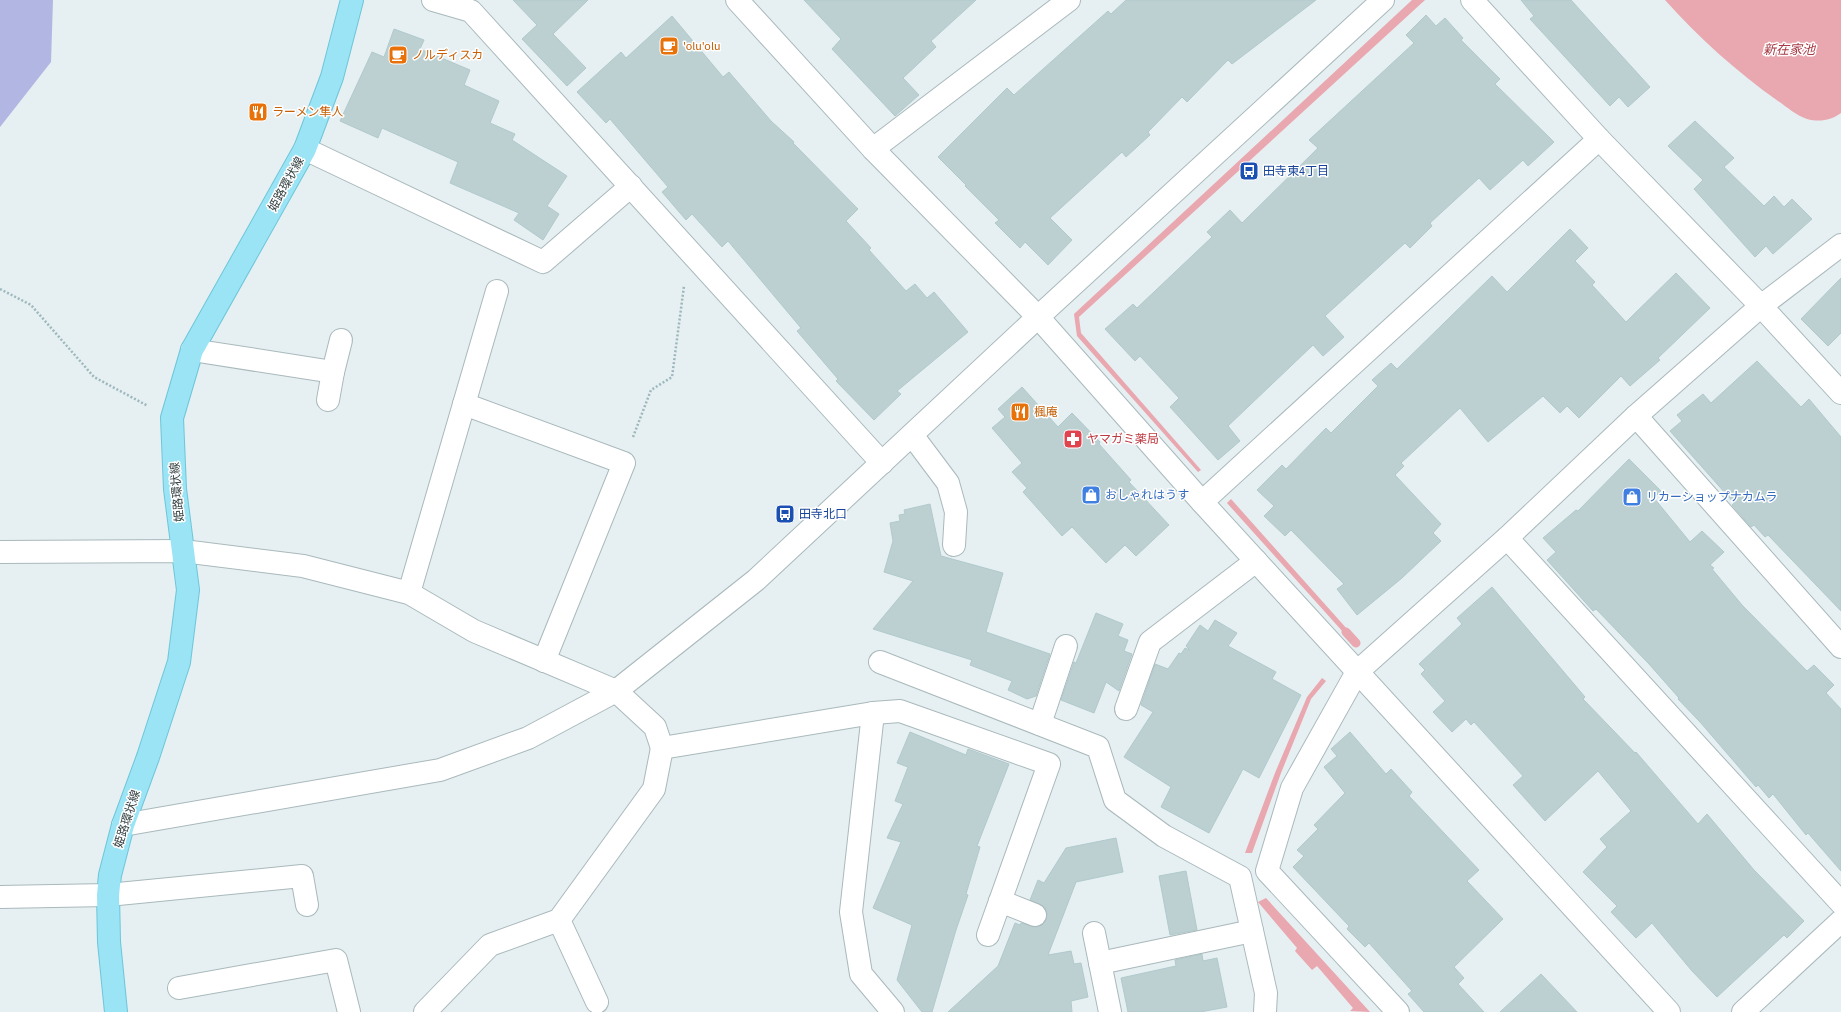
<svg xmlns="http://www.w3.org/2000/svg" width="1841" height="1012" font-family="'Source Sans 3','Noto Sans JP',sans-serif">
	<rect width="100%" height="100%" fill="#e6eff1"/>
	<path fill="#b2b6e2" d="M0 0H53L51 62 0 127Z"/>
	<g fill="#e9a7af">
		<path d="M1412 0H1425L1079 317 1081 333 1201 470 1198 472 1077 336 1074 314Z"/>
		<path d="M1665 0H1841V113C1830 121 1819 122 1807 119 1797 116 1787 107 1778 101 1737 72 1699 38 1665 0Z"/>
		<path d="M1231 499 1356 639 1352 642 1227 503Z"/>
		<path d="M1322 678 1326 681 1311 699 1281 773 1252 853H1245L1275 773 1307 697Z"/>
		<path d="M1266 898 1370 1012 1350 1011 1353 1008 1317 966 1312 970 1295 951 1297 948 1258 902Z"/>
	</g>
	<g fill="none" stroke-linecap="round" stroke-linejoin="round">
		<path stroke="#e9a7af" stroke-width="9" d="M1346 632 1356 643"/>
	</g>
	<g fill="#bcd0d2" stroke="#b0cacc">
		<path d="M513 0H588L553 34 586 68 567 86 522 39 537 25Z"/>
		<path d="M804 0H976L931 41 936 47 903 78 919 95 895 116 832 49 841 39Z"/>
		<path d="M1126 0H1316L1232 64 1228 60 1187 102 1182 97 1148 132 1150 135 1126 157 1122 152 1050 218 1072 240 1048 265 1025 242 1020 248 995 223 999 220 965 186 966 185 938 157 1007 88 1014 95 1108 11 1111 14Z"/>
		<path d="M1521 0H1571L1650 87 1628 107 1619 97 1610 106 1530 19 1534 16Z"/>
		<path d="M1426 15 1436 26 1445 18 1463 38 1461 40 1500 79 1495 84 1554 142 1528 166 1523 160 1490 190 1479 178 1430 223 1432 226 1410 248 1405 243 1325 316 1344 337 1323 356 1313 345 1228 426 1240 441 1218 460 1170 407 1179 398 1140 356 1135 361 1105 329 1133 304 1137 308 1212 237 1207 232 1230 210 1242 223 1318 148 1309 140 1414 43 1406 35Z"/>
		<path d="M672 16 723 77 729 72 771 121 794 142 793 143 858 209 846 221 871 248 869 250 906 291 915 284 927 298 934 292 968 332 897 391 901 394 874 420 836 381 838 379 797 331 801 328 728 241 722 247 692 214 686 220 662 192 668 187 610 119 606 123 577 92 621 52 626 58Z"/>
		<path d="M394 29 424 40 420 49 470 70 464 85 499 101 490 123 515 134 512 140 567 176 547 206 559 214 543 240 514 220 519 213 450 183 458 162 382 128 378 138 340 121 372 52 384 57Z"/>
		<path d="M1695 121 1734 158 1724 167 1764 206 1774 196 1784 207 1792 199 1812 219 1773 254 1766 246 1755 257 1694 189 1703 180 1668 146Z"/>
		<path d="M1570 229 1588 248 1575 261 1595 282 1592 285 1626 322 1676 273 1710 308 1658 358 1660 360 1630 386 1621 376 1579 418 1567 406 1560 413 1543 396 1488 442 1460 408 1401 463 1404 466 1395 475 1441 524 1433 533 1441 541 1402 578 1357 615 1337 589 1344 584 1291 530 1285 536 1264 516 1274 506 1257 490 1282 465 1286 469 1326 428 1331 433 1378 386 1372 380 1391 363 1397 369 1492 276 1507 292Z"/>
		<path d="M1841 278V333L1828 346 1801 319Z"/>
		<path d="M1757 361 1801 407 1809 399 1841 437V611L1768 535 1765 537 1754 525 1751 527 1732 505 1734 503 1670 431 1682 421 1677 415 1703 394 1711 403Z"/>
		<path d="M1022 387 1058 427 1072 413 1100 442 1099 444 1131 480 1129 482 1169 525 1136 556 1125 545 1106 563 1072 527 1062 536 1023 492 1027 488 1012 472 1022 463 992 428 1005 417 998 409Z"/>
		<path d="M1629 459 1661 491 1654 498 1690 542 1702 531 1724 552 1710 565 1714 568 1712 569 1742 605 1807 671 1814 665 1834 685 1826 693 1841 709V871L1808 833 1806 835 1773 794 1769 798 1758 785 1756 787 1700 722 1678 699 1679 698 1649 664 1596 609 1593 611 1547 560 1556 552 1543 538 1576 510 1578 511Z"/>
		<path d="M930 504 941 556 1003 573 986 632 1050 654 1036 696 1027 699 1008 690 1012 681 970 665 972 660 873 629 913 581 884 572 893 541 890 523 900 521 899 515 905 514 904 510Z"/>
		<path d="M1492 587 1585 697 1583 699 1635 753 1636 752 1698 824 1707 814 1754 870 1804 921 1787 938 1784 935 1717 997 1692 971 1652 923 1636 938 1611 912 1617 906 1583 872 1607 847 1600 839 1631 811 1598 771 1545 821 1513 785 1523 776 1474 722 1471 725 1466 719 1452 732 1433 712 1445 701 1421 674 1425 670 1419 664 1462 624 1457 618Z"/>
		<path d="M1096 613 1123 624 1118 636 1128 640 1124 651 1132 654 1119 691 1106 682 1094 713 1061 700 1074 662 1076 663Z"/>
		<path d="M1215 620 1237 633 1228 646 1276 672 1272 679 1301 695 1259 778 1243 769 1209 833 1161 807 1171 787 1124 757 1153 712 1141 705 1155 664 1168 669 1179 653 1181 654 1185 648 1190 650 1186 646 1200 625 1208 631Z"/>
		<path d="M910 732 966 755 968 749 1009 764 977 846 980 847 966 894 968 895 956 930 932 1012H922L897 980 912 925 873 908 901 842 887 838 903 804 895 801 908 767 897 763Z"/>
		<path d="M1350 732 1386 774 1391 769 1412 792 1409 796 1479 870 1467 881 1503 919 1454 967 1464 978 1458 984 1484 1012H1424L1408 994 1412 991 1369 943 1365 947 1347 929 1349 926 1293 867 1304 856 1297 850 1318 829 1314 825 1345 793 1324 767 1337 756 1331 749Z"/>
		<path d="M1116 838 1123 872 1076 882 1048 955 1071 951 1074 964 1081 963 1088 997 1071 1001 1072 1012H948L998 966 1015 923 1020 925 1021 923 1036 927 1042 925 1046 920 1047 913 1045 907 1030 900 1038 880 1044 883 1066 848Z"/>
		<path d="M1186 871 1197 930 1170 935 1159 876Z"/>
		<path d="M1202 954 1203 961 1217 958 1227 1007 1200 1012H1128L1121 978 1176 966 1175 960Z"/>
		<path d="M1541 974 1577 1012H1500Z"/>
	</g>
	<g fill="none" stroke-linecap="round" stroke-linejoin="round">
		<defs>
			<g id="minor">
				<path d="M433 0 471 11 882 463"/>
				<path d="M737 0 873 149 1038 317 1202 502 1669 1012"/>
				<path d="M1472 0 1599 139 1761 306 1841 393"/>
				<path d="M305 149 543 262 631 186"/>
				<path d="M873 149 1069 0"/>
				<path d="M192 350 333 372"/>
				<path d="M328 400 333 372 341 340"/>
				<path d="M464 404 624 463 544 661"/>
				<path d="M1636 416 1841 647"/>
				<path d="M912 435 948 483 956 512 954 545"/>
				<path d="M1202 502 1599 139"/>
				<path d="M1507 538 1841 903"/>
				<path d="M0 552 183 551 303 566 409 593 474 631 616 691 655 727 662 748 873 713 900 711 1049 764 988 935"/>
				<path d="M409 593 497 291"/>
				<path d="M880 662 1098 747 1115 800 1164 836 1240 877 1266 993 1265 1012"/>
				<path d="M1126 709 1150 642 1256 561"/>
				<path d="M873 713 851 912 861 974 893 1012"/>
				<path d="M1040 724 1066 646"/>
				<path d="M123 825 440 770 528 738 616 691 756 580 1038 317 1383 0"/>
				<path d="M0 897 108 895 302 876 307 905"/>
				<path d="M1000 901 1035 915"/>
				<path d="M559 920 597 1002"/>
				<path d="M1094 933 1110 1012"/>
				<path d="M1100 963 1252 931"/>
				<path d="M179 988 336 960 349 1012"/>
				<path d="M425 1012 490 945 559 920 654 789 662 748"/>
				<path d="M1398 1012 1267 871 1292 788 1357 672 1507 538 1636 416 1761 306 1841 245"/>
				<path d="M1743 1012 1841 921"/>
			</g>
			<path id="major" d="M116 1012 109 942 108 895 110 875 123 825 148 757 179 662 188 590 175 489 172 418 192 350 305 149 332 77 352 0"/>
		</defs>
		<use href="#minor" stroke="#a9b9bc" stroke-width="24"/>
		<use href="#major" stroke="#6cc6d9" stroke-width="24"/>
		<g stroke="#9cb8bc" stroke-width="2.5" stroke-dasharray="2 2" stroke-linecap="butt">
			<path d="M0 289 31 305 94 377 148 406"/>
			<path d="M633 437 651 390 672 377 684 286"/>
		</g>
		<use href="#minor" stroke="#fff" stroke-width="22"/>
		<use href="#major" stroke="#9be4f5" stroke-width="22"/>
	</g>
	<defs>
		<symbol id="cafe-square" viewBox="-11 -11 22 22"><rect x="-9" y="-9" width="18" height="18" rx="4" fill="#e8710a" stroke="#fff"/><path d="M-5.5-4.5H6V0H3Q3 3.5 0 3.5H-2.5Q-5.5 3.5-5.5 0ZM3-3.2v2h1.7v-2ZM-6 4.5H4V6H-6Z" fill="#fff"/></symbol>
		<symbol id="restaurant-square" viewBox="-11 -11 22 22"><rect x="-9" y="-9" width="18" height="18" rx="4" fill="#e8710a" stroke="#fff"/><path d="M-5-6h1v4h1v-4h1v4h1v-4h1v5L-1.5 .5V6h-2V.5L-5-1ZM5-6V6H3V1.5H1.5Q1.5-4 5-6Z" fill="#fff"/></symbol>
		<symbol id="bus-square" viewBox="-11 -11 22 22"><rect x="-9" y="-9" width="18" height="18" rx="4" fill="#1a4fb4" stroke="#fff"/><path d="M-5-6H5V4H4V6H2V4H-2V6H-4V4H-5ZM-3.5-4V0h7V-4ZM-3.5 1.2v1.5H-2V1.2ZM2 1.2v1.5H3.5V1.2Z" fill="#fff"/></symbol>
		<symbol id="pharmacy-square" viewBox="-11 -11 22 22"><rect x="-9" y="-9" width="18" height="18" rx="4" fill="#e0444e" stroke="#fff"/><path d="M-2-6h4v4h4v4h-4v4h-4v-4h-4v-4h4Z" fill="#fff"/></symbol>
		<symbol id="shop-square" viewBox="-11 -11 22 22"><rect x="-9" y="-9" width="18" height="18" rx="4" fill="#3f7fe0" stroke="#fff"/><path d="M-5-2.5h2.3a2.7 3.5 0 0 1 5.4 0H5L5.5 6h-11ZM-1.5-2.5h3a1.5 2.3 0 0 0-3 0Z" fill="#fff"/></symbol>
	</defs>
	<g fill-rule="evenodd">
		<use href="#cafe-square" x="658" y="35" width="22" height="22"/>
		<use href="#cafe-square" x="387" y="44" width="22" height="22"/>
		<use href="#restaurant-square" x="247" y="101" width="22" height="22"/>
		<use href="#bus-square" x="1238" y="160" width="22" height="22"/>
		<use href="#restaurant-square" x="1009" y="401" width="22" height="22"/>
		<use href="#pharmacy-square" x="1062" y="428" width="22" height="22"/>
		<use href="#shop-square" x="1080" y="484" width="22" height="22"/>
		<use href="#shop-square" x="1621" y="486" width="22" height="22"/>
		<use href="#bus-square" x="774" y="503" width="22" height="22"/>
	</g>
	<g text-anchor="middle" stroke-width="3" stroke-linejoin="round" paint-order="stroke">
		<g font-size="12" fill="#c56008" stroke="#fff" text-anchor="start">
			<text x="683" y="50">'olu'olu</text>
			<text x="412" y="59">ノルディスカ</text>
			<text x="272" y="116">ラーメン隼人</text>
			<text x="1034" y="416">楓庵</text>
		</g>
		<g font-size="12" fill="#164399" stroke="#fff" text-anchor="start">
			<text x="1263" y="175">田寺東4丁目</text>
			<text x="799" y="518">田寺北口</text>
		</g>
		<g font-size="12" fill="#364243" stroke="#fff">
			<text transform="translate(286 184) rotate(-61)" y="4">姫路環状線</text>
			<text transform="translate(177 492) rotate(-95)" y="4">姫路環状線</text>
			<text transform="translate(127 819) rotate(-72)" y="4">姫路環状線</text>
		</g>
		<g font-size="12" fill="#be3a42" stroke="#fff" text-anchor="start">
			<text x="1087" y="443">ヤマガミ薬局</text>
		</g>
		<g font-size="12" fill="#366cbe" stroke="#fff" text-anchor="start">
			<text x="1105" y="499">おしゃれはうす</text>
			<text x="1646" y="501">リカーショップナカムラ</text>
		</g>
		<g font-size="13" font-style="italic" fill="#a63944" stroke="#fff">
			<text x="1789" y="54">新在家池</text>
		</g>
	</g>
</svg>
